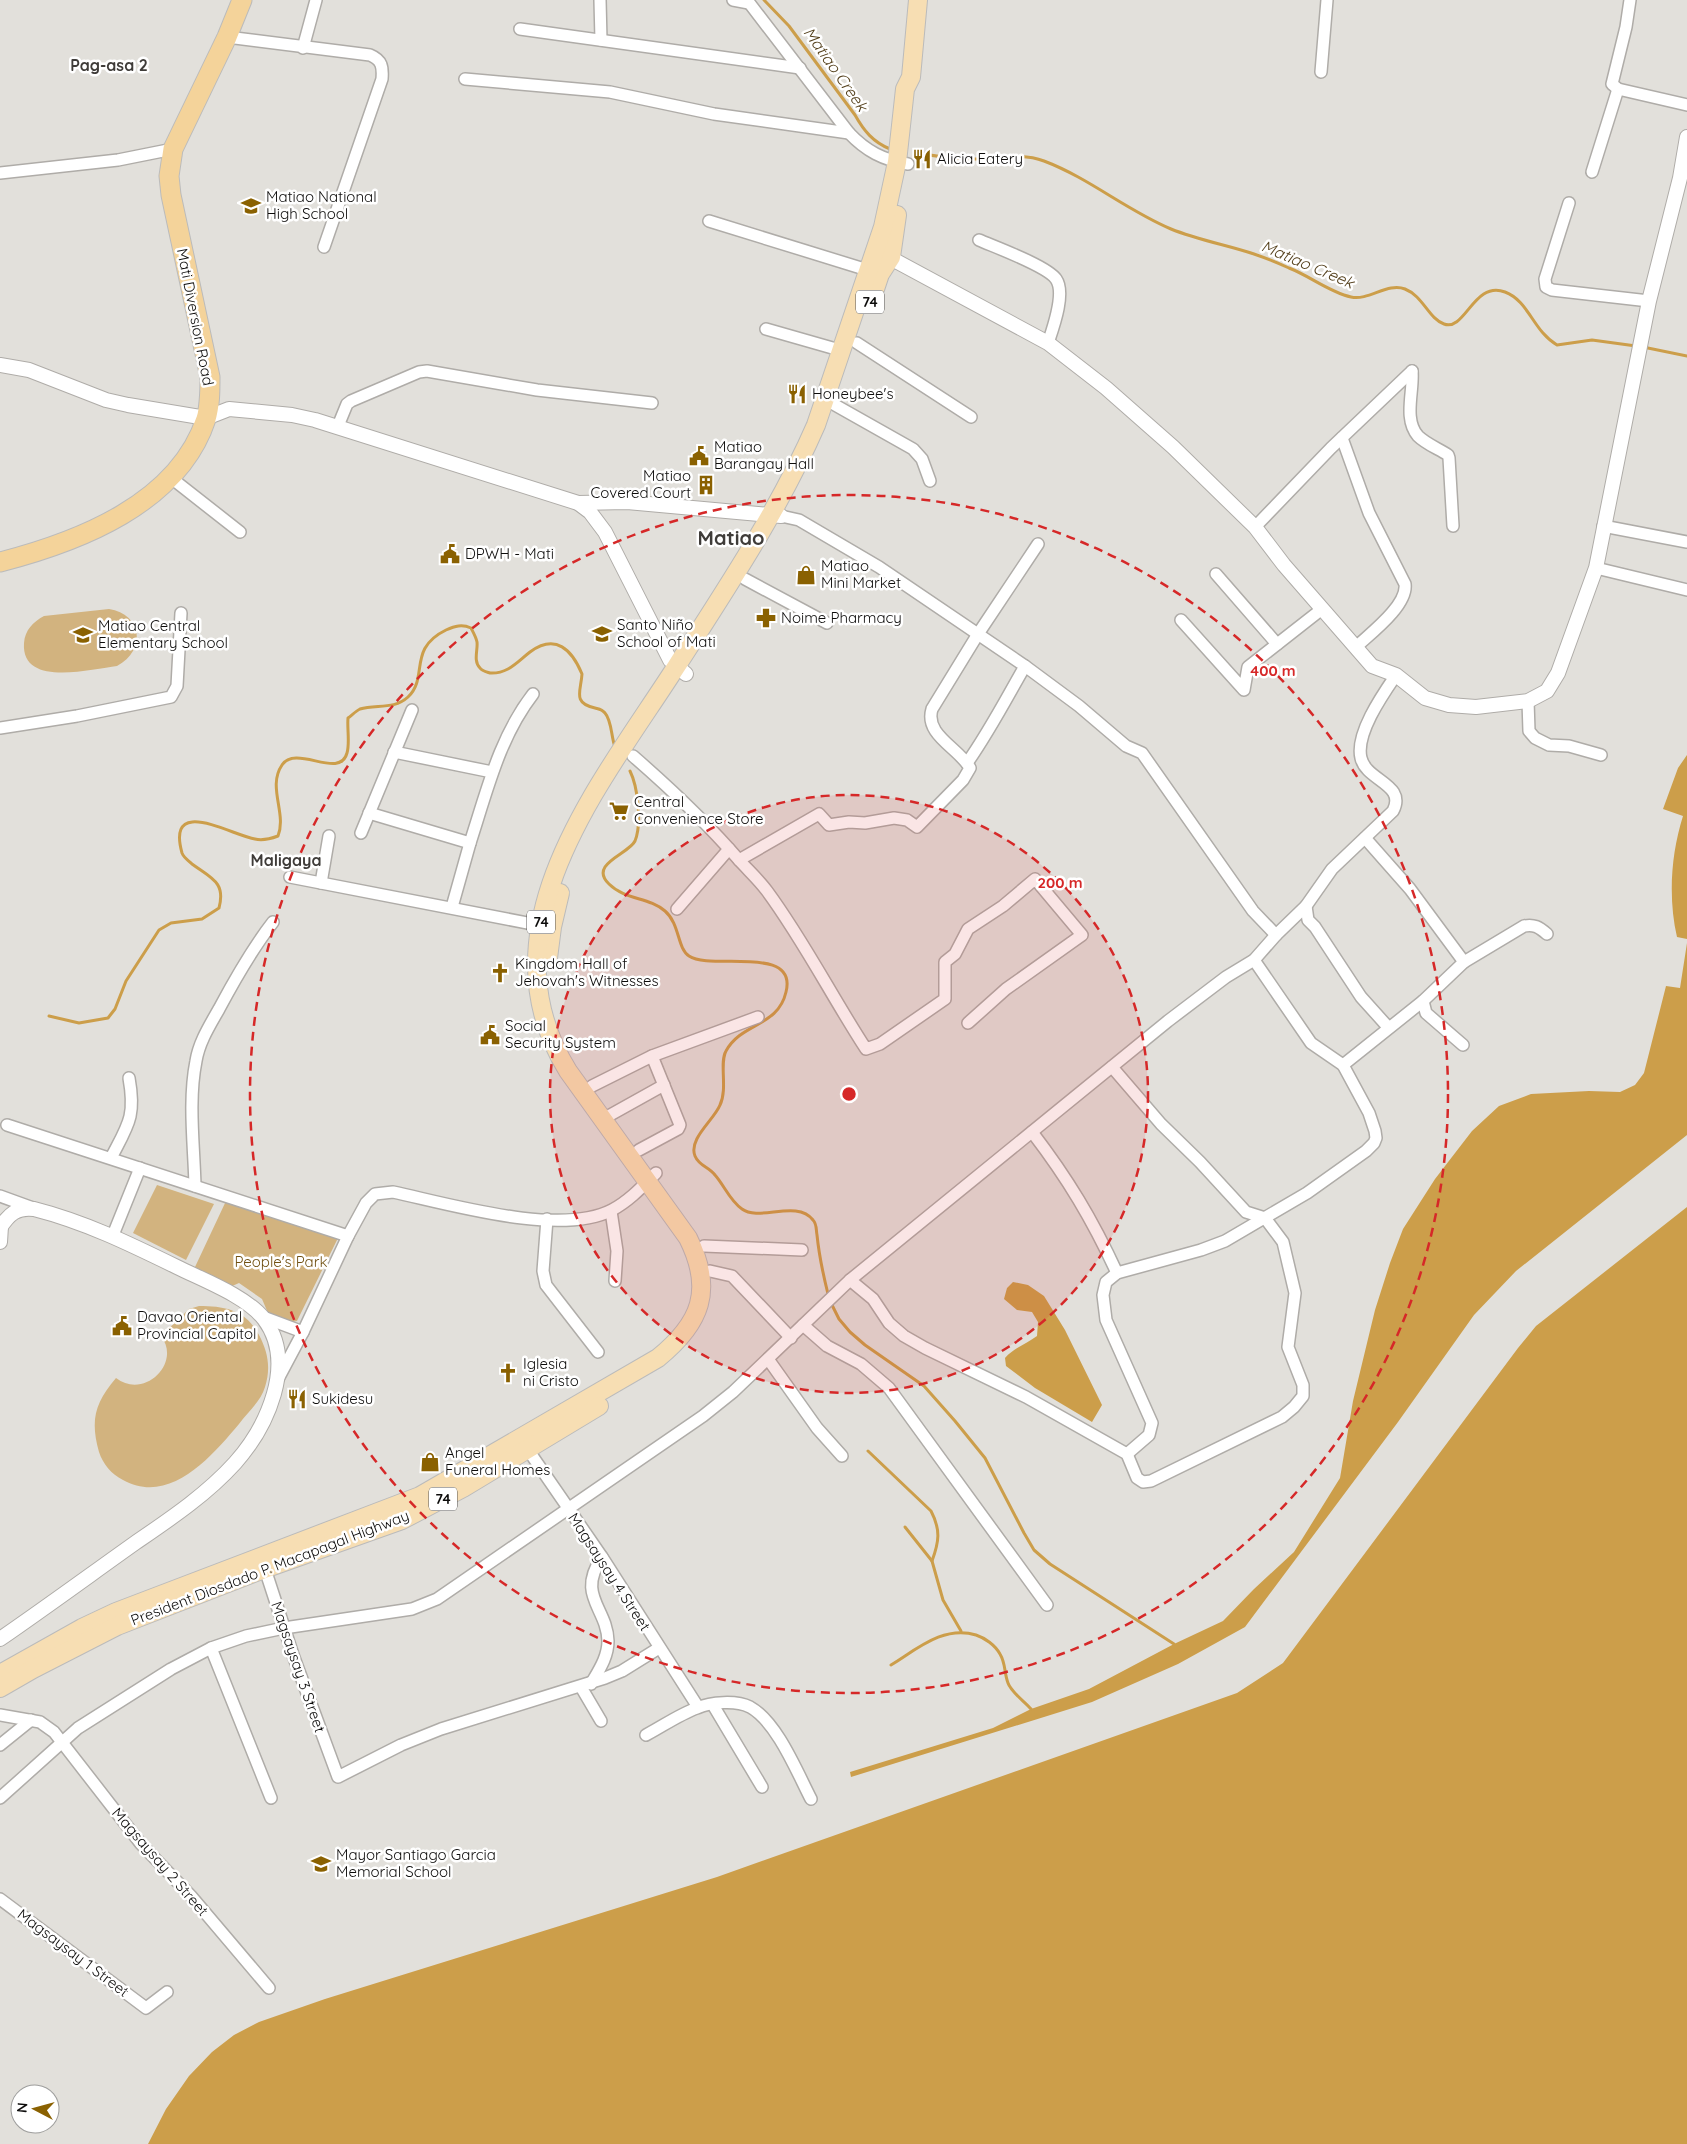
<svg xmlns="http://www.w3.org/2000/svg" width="1687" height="2144" font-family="Quicksand,sans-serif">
	<rect width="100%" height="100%" fill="#e2e0db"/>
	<g fill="#d2b37f">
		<path d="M109 609C142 614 147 650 117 666 91 669 21 688 24 643 25 630 33 622 44 616Z"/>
		<path d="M157 1185 214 1204 186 1260 133 1233Z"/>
		<path d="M226 1201 338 1238 297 1321C287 1324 276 1317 268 1313L262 1299 239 1283 230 1287 195 1267Z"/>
		<path d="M199 1306C225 1306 246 1310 259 1335 268 1352 271 1368 265 1387 261 1401 248 1412 239 1424 212 1456 170 1506 123 1480 111 1474 103 1464 99 1452 90 1420 95 1403 116 1378 144 1400 182 1363 161 1336L189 1309Z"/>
	</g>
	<g fill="#cc9e4a">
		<path d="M1687 755V939L1677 937C1668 898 1671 854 1683 816L1663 809 1678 768Z"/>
		<path d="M1687 943V1135L1516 1271 1474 1315 1398 1422 1245 1627 1178 1664 1092 1702 851 1777 850 1772 993 1728 1031 1709 1089 1689 1174 1644 1223 1621 1254 1589 1294 1552 1340 1478 1353 1401 1375 1310 1390 1263 1403 1229 1435 1179 1472 1131 1499 1106 1531 1094 1589 1091 1620 1092 1635 1085 1644 1073 1666 986 1680 988Z"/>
		<path d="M1687 1207V2144H148L166 2109 189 2076 212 2052 234 2035 259 2022 325 1999 717 1877 1237 1693 1283 1663 1518 1348 1536 1326Z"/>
		<path d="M1013 1282 1028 1285 1044 1296 1065 1330 1102 1405 1092 1422 1035 1388 1006 1366 1005 1358C1014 1348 1026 1344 1037 1336L1038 1322 1032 1312 1017 1310 1004 1299 1007 1288Z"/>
	</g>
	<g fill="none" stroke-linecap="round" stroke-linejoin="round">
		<g stroke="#cc9e4a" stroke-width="3">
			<path d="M764 0 789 26 855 115C864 131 873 142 890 149"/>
			<path d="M916 153C935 156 954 159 973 159 997 159 1021 152 1044 161 1089 178 1126 210 1171 229 1198 240 1227 245 1254 254 1266 258 1278 263 1289 268 1310 276 1329 292 1351 297 1369 301 1388 282 1405 289 1423 296 1429 319 1444 324 1465 332 1474 280 1505 292 1529 301 1533 331 1557 345L1592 340 1636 346"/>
			<path d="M1643 347 1687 356"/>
			<path d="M630 771C638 787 642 824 635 841 629 854 588 864 609 884 625 900 649 897 665 911 680 924 677 948 689 956 711 971 798 944 786 992 778 1027 742 1022 726 1051 719 1063 728 1088 720 1105 714 1120 688 1139 695 1156 699 1166 709 1167 715 1175 724 1185 730 1201 742 1209 759 1222 797 1199 813 1220 817 1224 816 1230 817 1235 819 1255 823 1274 828 1294"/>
			<path d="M49 1016 79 1023 108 1018 115 1009 126 981 159 930 171 923 202 919 219 908C226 882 211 878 192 864 188 860 184 858 182 853 166 795 231 835 255 839 263 841 270 839 278 836 287 813 267 787 282 765 296 744 340 780 347 753 350 743 347 729 348 718 352 715 356 711 360 709 376 704 394 710 408 697 429 677 407 649 446 630 455 626 462 624 471 628 473 632 476 637 477 642 478 650 473 661 480 668 482 671 487 672 490 673 508 674 517 662 530 652 556 633 572 650 582 674 581 691 572 703 595 708 599 709 602 709 605 713 612 721 611 737 615 747"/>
			<path d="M832 1305 839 1319 850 1332 865 1345 924 1386 955 1421 985 1458 1024 1533 1034 1550 1050 1564 1174 1644"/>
			<path d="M868 1451 931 1511C941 1530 939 1542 932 1561"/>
			<path d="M905 1527 932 1561 943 1600 961 1631"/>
			<path d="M891 1665C917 1649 944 1625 976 1635 985 1638 995 1645 1000 1654 1006 1664 1004 1673 1008 1683 1011 1692 1025 1702 1031 1709"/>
		</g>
		<defs>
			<g id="minor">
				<path d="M600 0 601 40"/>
				<path d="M733 0 749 3"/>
				<path d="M747 0 849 133C866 151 883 160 908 164"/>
				<path d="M1630 0 1626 27 1612 84 1618 89 1687 105"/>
				<path d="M520 29 800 68"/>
				<path d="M227 37 370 55C382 60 383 67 382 79L324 247"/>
				<path d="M303 48 316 0"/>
				<path d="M1321 72 1327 0"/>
				<path d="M465 79 610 92 714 114 849 133"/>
				<path d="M1592 172 1618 89"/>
				<path d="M0 173 118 160 173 149"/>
				<path d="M1569 203 1545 279 1546 287 1552 290 1649 301"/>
				<path d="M709 221 874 272"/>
				<path d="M979 240C995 247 1047 266 1056 279 1066 293 1053 328 1048 343"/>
				<path d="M766 329 843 351"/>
				<path d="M857 343 971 417"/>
				<path d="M1412 371C1414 391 1403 419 1418 436 1426 444 1439 449 1448 455L1449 458 1453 526"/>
				<path d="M835 405 913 449 922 459 930 481"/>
				<path d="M338 426 347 404 351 401 419 372 427 371 537 390 652 403"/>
				<path d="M1342 438 1369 513 1405 584C1408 605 1371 633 1356 647"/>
				<path d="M170 477 240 532"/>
				<path d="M781 516 799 520 879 567 1025 666 1079 706 1126 746 1142 753 1253 911 1276 935 1306 906 1332 869 1393 811C1407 784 1366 781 1361 758 1355 734 1383 694 1396 675"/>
				<path d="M1603 526 1687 542"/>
				<path d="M1255 527 1331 448 1412 371"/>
				<path d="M1596 568 1687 590"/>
				<path d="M1216 574 1277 644"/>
				<path d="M745 579 827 623"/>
				<path d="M1181 620 1244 690 1248 667 1322 609"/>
				<path d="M1528 701 1529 731 1535 738 1549 745 1569 746 1601 755"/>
				<path d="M0 728 77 716 171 697 177 686 181 613"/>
				<path d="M394 752 492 772"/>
				<path d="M633 756C671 789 706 822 739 860 748 870 759 880 767 891 804 941 832 997 866 1049L880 1044 945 999V962L955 954 968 929 1003 906 1035 879 1082 935 1006 989 968 1023"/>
				<path d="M967 763C989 732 1006 699 1025 666"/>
				<path d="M369 813 470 843 452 907"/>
				<path d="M361 833 412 710"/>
				<path d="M1365 838 1410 889 1464 962"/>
				<path d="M470 843C487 791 499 738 533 694"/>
				<path d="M739 860 819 814 829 825 849 822 865 823 894 818 907 820 917 827 963 780 970 768C959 748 924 735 932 709L978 634 1038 544"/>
				<path d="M290 877 548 927"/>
				<path d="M321 883 329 836"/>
				<path d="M1306 906 1308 920 1315 927 1361 997 1388 1027"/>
				<path d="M677 909 729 849"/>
				<path d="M1423 1001 1426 1013 1463 1045"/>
				<path d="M1343 1065 1423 1001 1464 962 1524 926C1534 924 1539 927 1547 934"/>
				<path d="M592 1086 652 1056 758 1017"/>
				<path d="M603 1119 664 1085"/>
				<path d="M7 1125 348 1236"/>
				<path d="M1032 1132C1068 1179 1092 1219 1117 1273"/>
				<path d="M639 1150 678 1129 680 1125 652 1056"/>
				<path d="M111 1158C128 1125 136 1117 129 1078"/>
				<path d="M195 1186C194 1145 188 1101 196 1061 199 1042 210 1025 219 1009 235 979 252 949 273 922"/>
				<path d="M0 1196 33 1208"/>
				<path d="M611 1211 617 1251 615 1281"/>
				<path d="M547 1219 543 1271 546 1285 598 1352"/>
				<path d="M113 1235 140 1168"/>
				<path d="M704 1246 802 1250"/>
				<path d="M710 1271 732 1276 791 1338"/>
				<path d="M850 1280 873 1299 889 1323 904 1336 925 1348 1026 1397 1127 1454 1137 1478 1143 1482 1151 1481 1282 1417 1294 1407 1303 1396V1385L1288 1347 1295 1293 1283 1242 1265 1218 1246 1212 1200 1162 1161 1124 1112 1067"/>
				<path d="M263 1317 303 1332"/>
				<path d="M803 1325 827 1346 861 1364 889 1388 1047 1605"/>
				<path d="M768 1359 817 1428 842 1456"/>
				<path d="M278 1379 303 1332 348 1236 366 1203 375 1194 393 1192C449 1204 560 1237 612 1210 629 1201 642 1187 656 1173"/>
				<path d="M524 1444 602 1557 698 1707"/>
				<path d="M1127 1454 1149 1435 1152 1423 1106 1320 1103 1295 1106 1282 1117 1273 1201 1250 1225 1241 1307 1193 1366 1151 1374 1143 1376 1138 1375 1131 1369 1113 1343 1065 1311 1043 1254 960"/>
				<path d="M263 1563 293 1655 338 1777 401 1745 441 1729 605 1678 622 1671 659 1648"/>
				<path d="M211 1648 271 1798"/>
				<path d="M591 1684C599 1670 608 1657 608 1641 607 1607 576 1596 602 1557"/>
				<path d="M581 1687 601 1721"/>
				<path d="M713 1705 762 1787"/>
				<path d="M0 1715 40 1722 54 1732 141 1844 191 1896 269 1988"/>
				<path d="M646 1735C663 1726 680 1714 697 1708 711 1702 736 1700 750 1707 777 1722 797 1772 811 1799"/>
				<path d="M0 1745 31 1720"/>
				<path d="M0 1798 78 1728 171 1669 211 1648 246 1636 284 1628 412 1609 437 1599 703 1416 733 1392 850 1280 1168 1021 1226 977 1254 960 1276 935"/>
				<path d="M0 1899 146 2008 167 1992"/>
			</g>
			<g id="tertiary">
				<path d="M883 254 1048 343 1106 388 1173 447 1255 527 1284 565 1372 666 1396 675 1425 698 1449 705 1476 707 1528 701 1547 691 1558 673 1596 568 1649 301 1680 178 1687 137"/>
				<path d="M0 365 29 370 106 400 128 405 206 418 229 409 292 415 315 420 578 503 590 512 605 532 670 660 686 674"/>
				<path d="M578 503 627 502 781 516"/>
				<path d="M0 1228C9 1214 17 1207 34 1209 85 1222 130 1244 177 1267 203 1280 246 1296 264 1319 297 1363 267 1427 235 1463 206 1495 170 1519 135 1543 90 1575 45 1608 0 1639"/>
				<path d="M0 1242 1 1226"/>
			</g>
			<g id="primary">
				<path d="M874 292 880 274 891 257 897 215"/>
				<path d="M548 958 552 927 560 893"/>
				<path d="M0 1674 82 1628 116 1612 420 1496 658 1358C701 1323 714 1290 688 1238L568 1071C479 928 601 784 676 667 726 589 779 510 816 425L883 227 897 162 905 89 911 77 918 0"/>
				<path d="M0 1688 33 1669 117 1626 264 1569 402 1520 463 1488 599 1406"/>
			</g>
			<path id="trunk" d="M0 562C78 542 178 504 206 419 210 406 210 391 210 377L171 195 169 176 173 149 227 37 242 0"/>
		</defs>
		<use href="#minor" stroke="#afaca8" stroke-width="14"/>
		<use href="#tertiary" stroke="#afaca8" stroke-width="16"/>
		<use href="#primary" stroke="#bbb" stroke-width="20"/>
		<use href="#trunk" stroke="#bbb" stroke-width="21"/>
		<use href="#minor" stroke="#fff" stroke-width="11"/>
		<use href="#tertiary" stroke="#fff" stroke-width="14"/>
		<use href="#primary" stroke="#f7deb3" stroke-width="18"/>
		<use href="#trunk" stroke="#f4d39a" stroke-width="19"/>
	</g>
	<circle cx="849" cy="1094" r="299" fill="#d62828" fill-opacity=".12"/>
	<g fill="none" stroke="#d62828" stroke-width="2.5" stroke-dasharray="9 6">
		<circle cx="849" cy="1094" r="299"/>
		<circle cx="849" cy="1094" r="599"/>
	</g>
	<defs>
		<symbol id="restaurant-bare" viewBox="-9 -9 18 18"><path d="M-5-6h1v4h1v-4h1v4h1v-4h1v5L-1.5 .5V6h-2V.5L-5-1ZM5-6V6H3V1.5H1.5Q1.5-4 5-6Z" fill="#8a6101" stroke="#fff" stroke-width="2.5" paint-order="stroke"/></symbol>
		<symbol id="school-bare" viewBox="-9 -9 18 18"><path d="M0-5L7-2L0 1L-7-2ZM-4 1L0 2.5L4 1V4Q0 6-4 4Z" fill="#8a6101" stroke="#fff" stroke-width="2.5" paint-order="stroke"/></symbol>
		<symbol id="civic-bare" viewBox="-9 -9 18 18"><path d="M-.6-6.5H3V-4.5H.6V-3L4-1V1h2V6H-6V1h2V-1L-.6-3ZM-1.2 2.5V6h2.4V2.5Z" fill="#8a6101" stroke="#fff" stroke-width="2.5" paint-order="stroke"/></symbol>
		<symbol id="building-bare" viewBox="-9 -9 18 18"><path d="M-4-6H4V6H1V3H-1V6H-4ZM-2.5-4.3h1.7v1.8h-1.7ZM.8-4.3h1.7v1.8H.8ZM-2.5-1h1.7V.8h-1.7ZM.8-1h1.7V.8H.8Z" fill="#8a6101" stroke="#fff" stroke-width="2.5" paint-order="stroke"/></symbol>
		<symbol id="shop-bare" viewBox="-9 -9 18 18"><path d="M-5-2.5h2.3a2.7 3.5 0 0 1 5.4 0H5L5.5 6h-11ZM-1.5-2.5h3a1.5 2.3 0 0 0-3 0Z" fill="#8a6101" stroke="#fff" stroke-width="2.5" paint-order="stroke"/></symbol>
		<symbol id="pharmacy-bare" viewBox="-9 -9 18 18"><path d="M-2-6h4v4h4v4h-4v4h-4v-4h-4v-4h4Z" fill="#8a6101" stroke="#fff" stroke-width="2.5" paint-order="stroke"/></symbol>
		<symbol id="supermarket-bare" viewBox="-9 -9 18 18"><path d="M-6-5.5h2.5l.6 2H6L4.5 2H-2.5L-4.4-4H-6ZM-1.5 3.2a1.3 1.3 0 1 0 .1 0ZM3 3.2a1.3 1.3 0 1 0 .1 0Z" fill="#8a6101" stroke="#fff" stroke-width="2.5" paint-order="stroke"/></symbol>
		<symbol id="church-bare" viewBox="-9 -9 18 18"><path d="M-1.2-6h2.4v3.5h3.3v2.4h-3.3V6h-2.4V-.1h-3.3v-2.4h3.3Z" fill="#8a6101" stroke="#fff" stroke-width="2.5" paint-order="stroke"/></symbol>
	</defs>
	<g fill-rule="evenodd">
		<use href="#restaurant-bare" x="908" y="145" width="28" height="28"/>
		<use href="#school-bare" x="237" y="192" width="28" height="28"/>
		<use href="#restaurant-bare" x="783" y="380" width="28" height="28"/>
		<use href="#civic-bare" x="685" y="442" width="28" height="28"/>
		<use href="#building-bare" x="692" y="471" width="28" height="28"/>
		<use href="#civic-bare" x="436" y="540" width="28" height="28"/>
		<use href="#shop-bare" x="792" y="561" width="28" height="28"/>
		<use href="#pharmacy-bare" x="752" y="604" width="28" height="28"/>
		<use href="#school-bare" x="588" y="620" width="28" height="28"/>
		<use href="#school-bare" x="69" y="621" width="28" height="28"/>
		<use href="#supermarket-bare" x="605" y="797" width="28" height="28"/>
		<use href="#church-bare" x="486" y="959" width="28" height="28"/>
		<use href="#civic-bare" x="476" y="1021" width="28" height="28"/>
		<use href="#civic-bare" x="108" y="1312" width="28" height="28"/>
		<use href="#church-bare" x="494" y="1359" width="28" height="28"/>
		<use href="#restaurant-bare" x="283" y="1385" width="28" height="28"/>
		<use href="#shop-bare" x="416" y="1448" width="28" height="28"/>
		<use href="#school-bare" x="307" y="1850" width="28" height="28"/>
	</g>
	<g text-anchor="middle" stroke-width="5" stroke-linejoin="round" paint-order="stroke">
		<g fill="#fff" stroke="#565554" stroke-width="1">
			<rect x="856" y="290.5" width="28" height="23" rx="4"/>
			<rect x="527" y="910.5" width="28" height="23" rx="4"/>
			<rect x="429" y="1487.5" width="28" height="23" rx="4"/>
		</g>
		<g font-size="14" font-weight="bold" fill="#0d0c0b">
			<text x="870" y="307">74</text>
			<text x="541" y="927">74</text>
			<text x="443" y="1504">74</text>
		</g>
		<g font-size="15" fill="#0d0c0b" stroke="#fff" text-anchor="start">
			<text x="937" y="164">Alicia Eatery</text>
			<text x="266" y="202">Matiao National<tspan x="266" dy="17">High School</tspan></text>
			<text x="812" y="399">Honeybee's</text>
			<text x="714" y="452">Matiao<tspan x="714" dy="17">Barangay Hall</tspan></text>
			<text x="691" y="481" text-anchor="end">Matiao<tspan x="691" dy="17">Covered Court</tspan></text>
			<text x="465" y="559">DPWH - Mati</text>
			<text x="821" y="571">Matiao<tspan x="821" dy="17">Mini Market</tspan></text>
			<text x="781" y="623">Noime Pharmacy</text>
			<text x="617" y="630">Santo Niño<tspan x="617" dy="17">School of Mati</tspan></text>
			<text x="98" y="631">Matiao Central<tspan x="98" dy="17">Elementary School</tspan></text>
			<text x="634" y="807">Central<tspan x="634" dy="17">Convenience Store</tspan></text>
			<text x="515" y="969">Kingdom Hall of<tspan x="515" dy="17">Jehovah's Witnesses</tspan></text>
			<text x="505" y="1031">Social<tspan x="505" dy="17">Security System</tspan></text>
			<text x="137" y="1322">Davao Oriental<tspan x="137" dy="17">Provincial Capitol</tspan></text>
			<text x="523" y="1369">Iglesia<tspan x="523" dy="17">ni Cristo</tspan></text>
			<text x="312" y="1404">Sukidesu</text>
			<text x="445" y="1458">Angel<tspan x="445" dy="17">Funeral Homes</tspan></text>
			<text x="336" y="1860">Mayor Santiago Garcia<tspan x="336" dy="17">Memorial School</tspan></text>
		</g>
		<g font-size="15" fill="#0d0c0b" stroke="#fff">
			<text transform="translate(195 317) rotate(79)" y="5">Mati Diversion Road</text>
			<text transform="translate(270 1568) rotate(-21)" y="5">President Diosdado P. Macapagal Highway</text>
			<text transform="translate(609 1572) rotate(57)" y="5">Magsaysay 4 Street</text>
			<text transform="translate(298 1667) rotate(71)" y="5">Magsaysay 3 Street</text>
			<text transform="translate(160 1862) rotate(49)" y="5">Magsaysay 2 Street</text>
			<text transform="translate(73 1953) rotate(37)" y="5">Magsaysay 1 Street</text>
		</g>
		<g font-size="15" fill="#715112" stroke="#fff">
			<text x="281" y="1267">People's Park</text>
		</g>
		<g font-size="16" font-weight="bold" fill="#3f3c39" stroke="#fff">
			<text x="109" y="71">Pag-asa 2</text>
			<text x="286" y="866">Maligaya</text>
		</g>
		<g font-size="16" font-style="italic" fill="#55411d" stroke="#fff">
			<text transform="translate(836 69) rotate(55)" y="6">Matiao Creek</text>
			<text transform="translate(1308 264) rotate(23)" y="6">Matiao Creek</text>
		</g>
		<g font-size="20" font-weight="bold" fill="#3f3c39" stroke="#fff">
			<text x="731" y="545">Matiao</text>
		</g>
	</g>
	<circle cx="849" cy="1094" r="8" fill="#d62828" stroke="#fff" stroke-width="2.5"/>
	<g font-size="15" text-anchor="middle" font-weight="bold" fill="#d62828" stroke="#fff" stroke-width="5" stroke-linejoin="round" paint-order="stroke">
		<text x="1273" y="676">400 m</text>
		<text x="1060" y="888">200 m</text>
	</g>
	<g transform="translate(35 2109) rotate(276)"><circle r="24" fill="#ffffff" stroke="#9e9e9d"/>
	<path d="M0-4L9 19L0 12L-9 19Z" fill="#8a6101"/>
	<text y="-8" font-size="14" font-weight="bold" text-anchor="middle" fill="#0d0c0b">N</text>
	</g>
</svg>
